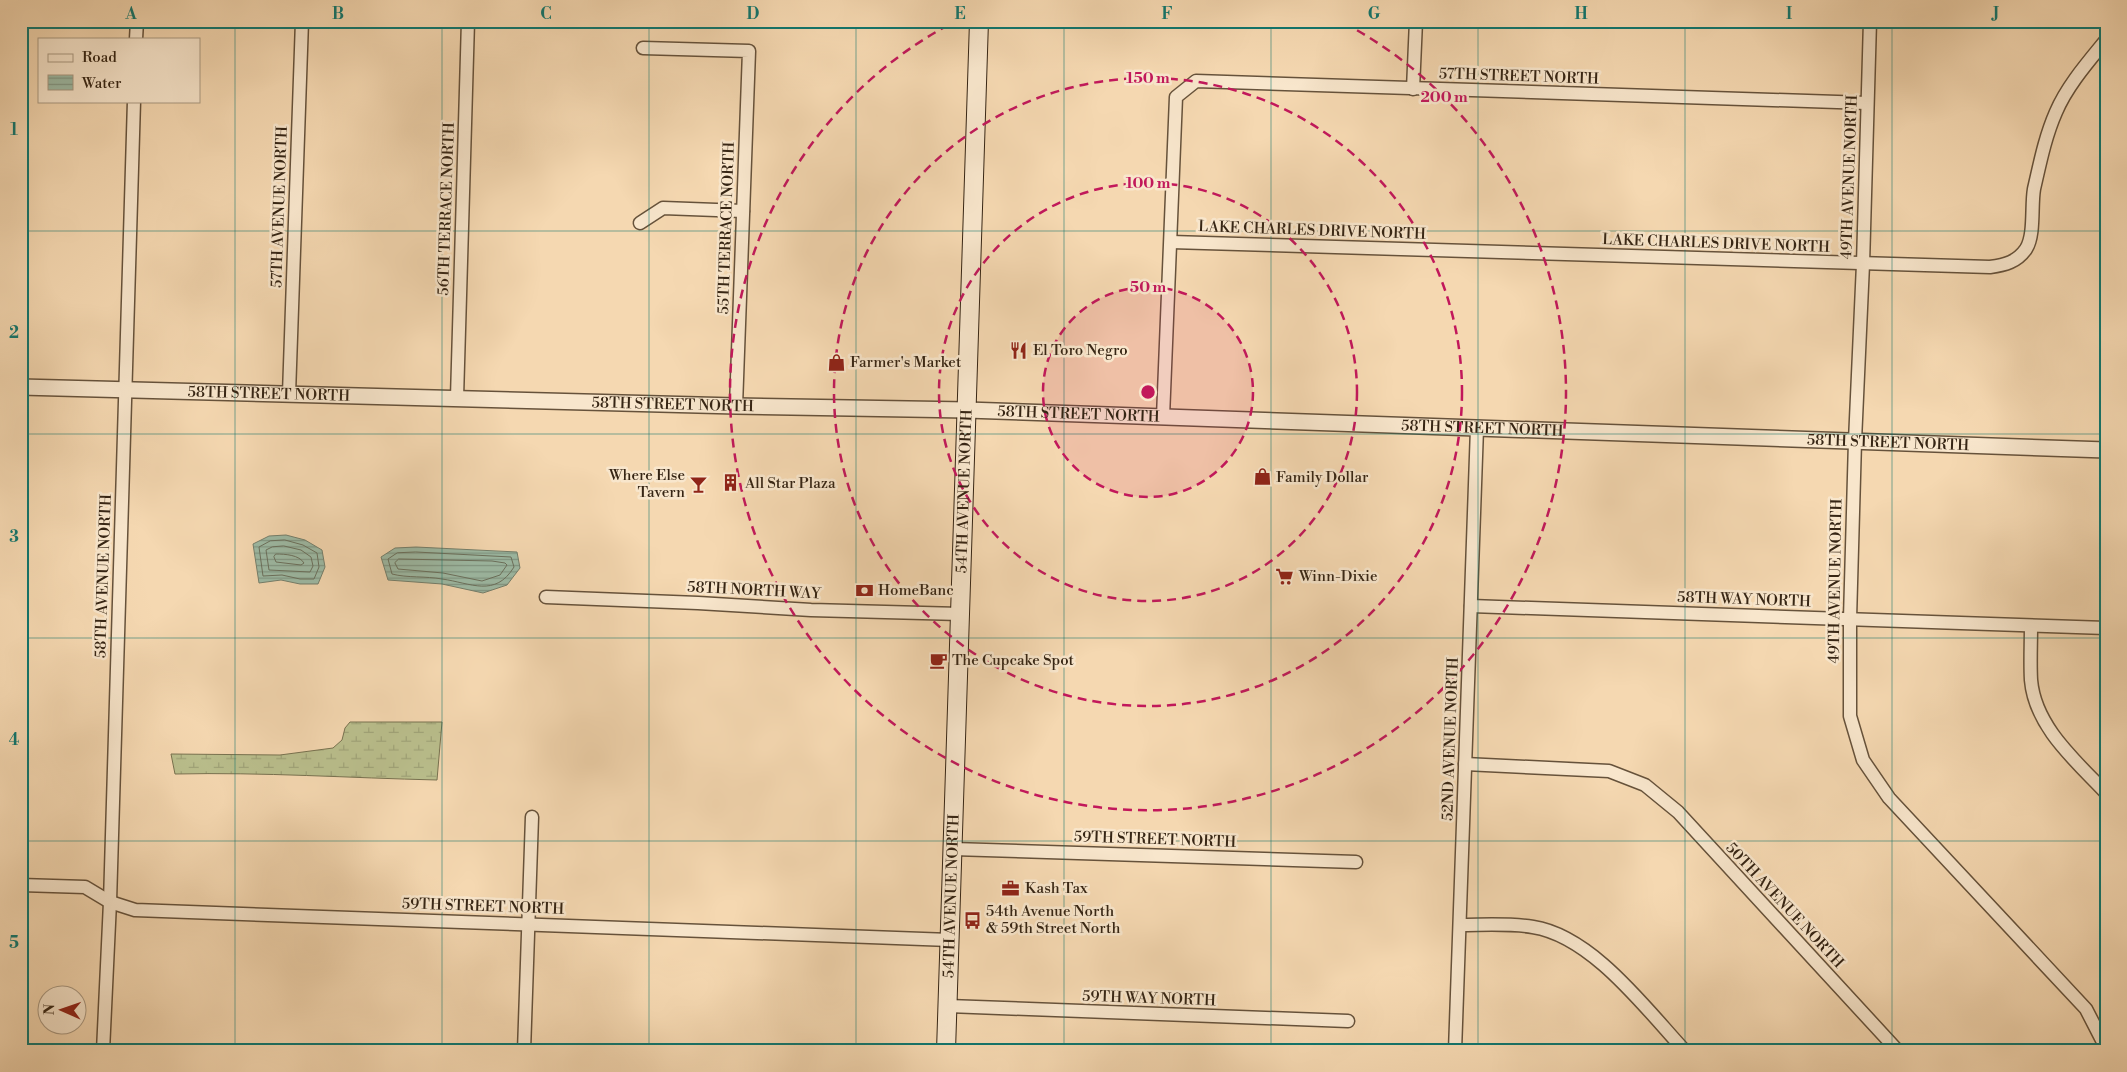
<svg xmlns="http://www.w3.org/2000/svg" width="2127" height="1072" font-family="'Libre Bodoni',serif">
	<defs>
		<pattern id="wetland-marsh" width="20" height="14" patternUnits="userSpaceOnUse" patternTransform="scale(1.25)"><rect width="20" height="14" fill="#babf8d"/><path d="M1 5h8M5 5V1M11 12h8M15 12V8" fill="none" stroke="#a0a479"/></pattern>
		<pattern id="water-rules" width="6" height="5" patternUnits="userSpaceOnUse" patternTransform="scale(1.25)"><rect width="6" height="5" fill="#9dbba6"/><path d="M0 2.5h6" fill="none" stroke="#819886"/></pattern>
	</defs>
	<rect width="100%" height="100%" fill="#f5d8b1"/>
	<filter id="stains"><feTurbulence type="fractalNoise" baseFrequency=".004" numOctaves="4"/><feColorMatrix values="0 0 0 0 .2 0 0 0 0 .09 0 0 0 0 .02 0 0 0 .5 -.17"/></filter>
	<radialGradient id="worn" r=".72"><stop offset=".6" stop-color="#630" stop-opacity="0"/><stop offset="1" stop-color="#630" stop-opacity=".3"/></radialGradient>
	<path fill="url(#wetland-marsh)" stroke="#787250" d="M350 722H442L437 780C350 778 263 772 175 774L171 754 280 755 333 748 342 740 345 728Z"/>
	<g fill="url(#water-rules)" stroke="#747f6c">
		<path d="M286 535 305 540 322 550 325 567 318 584H300L281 580 259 583 253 544 269 536Z"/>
		<path d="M416 547 517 552 520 568 507 585 483 593 442 584 388 580 381 557 395 548Z"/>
	</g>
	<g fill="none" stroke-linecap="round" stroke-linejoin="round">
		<g stroke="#6a705d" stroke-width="1">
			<path d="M285 540 303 545 317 553 319 567 314 579H300L282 575 263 576 259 547 270 541Z"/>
			<path d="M284 546 301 550 311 557 313 566 310 572 269 570 266 550 272 547Z"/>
			<path d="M416 552 511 557 514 567C495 598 471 583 442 579 426 576 407 578 392 574L388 559 397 553Z"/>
			<path d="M276 554C286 554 299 555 304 563L301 565 276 562 274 557Z"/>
			<path d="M399 559 492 561 505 563 507 565 500 575 482 581 443 573 398 569 395 563Z"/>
		</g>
		<defs>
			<g id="minor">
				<path d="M1870 21 1863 264 1855 441 1850 619V716L1863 760 1889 798 2086 1009 2103 1042 2104 1051"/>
				<path d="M136 39 137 21"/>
				<path d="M643 48 749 51 736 406"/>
				<path d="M1413 89 1416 21"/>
				<path d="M640 223 663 208 743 211"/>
				<path d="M1171 242 1990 267C2005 265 2017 262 2026 249 2035 235 2031 206 2034 189 2040 163 2045 137 2056 112 2067 86 2088 62 2106 40"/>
				<path d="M289 394 302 21"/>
				<path d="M457 398 468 21"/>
				<path d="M1163 417 1176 97 1196 81 1867 103"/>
				<path d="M546 597 698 603 811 610 960 614"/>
				<path d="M1471 606 2106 628"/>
				<path d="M2031 626C2031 644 2030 662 2031 680 2035 727 2076 761 2106 793"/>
				<path d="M1465 764 1609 771 1645 785 1678 812 1898 1051"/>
				<path d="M953 849 1356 862"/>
				<path d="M21 885 85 887 110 902 135 910 950 940"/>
				<path d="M1460 925C1483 925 1509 923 1533 927 1592 936 1646 1009 1685 1051"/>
				<path d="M948 1006 1348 1021"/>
				<path d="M103 1051 110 902 134 101"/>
				<path d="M524 1051 532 817"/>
				<path d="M1455 1051 1477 428"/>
			</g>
			<g id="tertiary">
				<path id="s1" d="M21 387 736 406 967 410 2106 450"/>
			</g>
			<g id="secondary">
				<path id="s2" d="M946 1051 979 21"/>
			</g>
		</defs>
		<use href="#minor" stroke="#66523b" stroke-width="15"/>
		<use href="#tertiary" stroke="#66523b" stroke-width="18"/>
		<use href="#secondary" stroke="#362514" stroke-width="20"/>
		<use href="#minor" stroke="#f8e6cc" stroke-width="12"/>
		<use href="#tertiary" stroke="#f8e6cc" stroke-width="15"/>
		<use href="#secondary" stroke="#f8e6cc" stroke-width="18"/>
	</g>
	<path fill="none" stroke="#0f766e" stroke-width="1" stroke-opacity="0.55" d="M235 21V1051M442 21V1051M649 21V1051M856 21V1051M1064 21V1051M1271 21V1051M1478 21V1051M1685 21V1051M1892 21V1051M21 231H2106M21 434H2106M21 638H2106M21 841H2106"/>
	<circle cx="1148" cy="392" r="105" fill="#c2185b" fill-opacity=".12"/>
	<g fill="none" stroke="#c2185b" stroke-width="2.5" stroke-dasharray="9 6">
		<circle cx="1148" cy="392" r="105"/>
		<circle cx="1148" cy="392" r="209"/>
		<circle cx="1148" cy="392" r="314"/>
		<path d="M1344 23A418 418 0 1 1 952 23"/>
	</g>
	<defs>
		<symbol id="restaurant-bare" viewBox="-9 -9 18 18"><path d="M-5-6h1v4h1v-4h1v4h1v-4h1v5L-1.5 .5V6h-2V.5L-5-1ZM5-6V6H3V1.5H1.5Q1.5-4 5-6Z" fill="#8f2418" stroke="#f8e6cc" stroke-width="2.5" paint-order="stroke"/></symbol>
		<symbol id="shop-bare" viewBox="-9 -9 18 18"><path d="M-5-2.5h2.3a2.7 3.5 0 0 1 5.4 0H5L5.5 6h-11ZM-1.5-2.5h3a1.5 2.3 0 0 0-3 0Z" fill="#8f2418" stroke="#f8e6cc" stroke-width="2.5" paint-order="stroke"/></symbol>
		<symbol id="building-bare" viewBox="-9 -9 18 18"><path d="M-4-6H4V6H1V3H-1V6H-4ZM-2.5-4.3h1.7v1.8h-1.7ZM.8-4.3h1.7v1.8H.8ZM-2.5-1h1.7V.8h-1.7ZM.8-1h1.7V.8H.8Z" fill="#8f2418" stroke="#f8e6cc" stroke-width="2.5" paint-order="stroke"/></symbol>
		<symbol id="bar-bare" viewBox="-9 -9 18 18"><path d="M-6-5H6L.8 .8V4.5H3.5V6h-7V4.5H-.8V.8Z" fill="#8f2418" stroke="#f8e6cc" stroke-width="2.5" paint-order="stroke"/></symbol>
		<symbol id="supermarket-bare" viewBox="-9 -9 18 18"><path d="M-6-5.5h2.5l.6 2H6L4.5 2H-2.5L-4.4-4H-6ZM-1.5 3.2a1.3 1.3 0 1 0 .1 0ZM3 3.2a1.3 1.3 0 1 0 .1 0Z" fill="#8f2418" stroke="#f8e6cc" stroke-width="2.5" paint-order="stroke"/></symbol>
		<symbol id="bank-bare" viewBox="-9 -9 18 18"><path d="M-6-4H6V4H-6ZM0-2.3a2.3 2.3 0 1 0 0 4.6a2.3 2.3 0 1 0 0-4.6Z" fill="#8f2418" stroke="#f8e6cc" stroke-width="2.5" paint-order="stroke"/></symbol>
		<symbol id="cafe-bare" viewBox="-9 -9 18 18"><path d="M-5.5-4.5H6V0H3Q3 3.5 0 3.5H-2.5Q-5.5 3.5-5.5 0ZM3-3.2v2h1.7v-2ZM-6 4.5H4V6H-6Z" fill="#8f2418" stroke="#f8e6cc" stroke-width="2.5" paint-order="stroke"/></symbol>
		<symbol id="office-bare" viewBox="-9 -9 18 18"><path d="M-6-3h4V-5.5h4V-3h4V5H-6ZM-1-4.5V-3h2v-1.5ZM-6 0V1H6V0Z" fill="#8f2418" stroke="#f8e6cc" stroke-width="2.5" paint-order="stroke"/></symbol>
		<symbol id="bus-bare" viewBox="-9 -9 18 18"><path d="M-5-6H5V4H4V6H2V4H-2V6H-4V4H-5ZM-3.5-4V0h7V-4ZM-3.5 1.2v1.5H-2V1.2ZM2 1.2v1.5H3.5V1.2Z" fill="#8f2418" stroke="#f8e6cc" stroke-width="2.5" paint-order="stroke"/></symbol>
	</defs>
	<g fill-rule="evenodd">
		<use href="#restaurant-bare" x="1006" y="338" width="25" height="25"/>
		<use href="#shop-bare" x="824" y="350" width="25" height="25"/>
		<use href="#shop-bare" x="1250" y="464" width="25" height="25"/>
		<use href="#building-bare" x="718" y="470" width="25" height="25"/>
		<use href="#bar-bare" x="686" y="472" width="25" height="25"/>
		<use href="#supermarket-bare" x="1272" y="564" width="25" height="25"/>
		<use href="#bank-bare" x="852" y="578" width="25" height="25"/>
		<use href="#cafe-bare" x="926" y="648" width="25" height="25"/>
		<use href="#office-bare" x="998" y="876" width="25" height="25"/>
		<use href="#bus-bare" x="960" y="908" width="25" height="25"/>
	</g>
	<g text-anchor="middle" stroke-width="5" stroke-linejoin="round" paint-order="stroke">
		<g font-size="15" fill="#362514" stroke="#f8e6cc">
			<text transform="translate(1519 76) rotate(2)" y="5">57TH STREET NORTH</text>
			<text transform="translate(1849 177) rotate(-88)" y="5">49TH AVENUE NORTH</text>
			<text transform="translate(279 207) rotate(-88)" y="5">57TH AVENUE NORTH</text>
			<text transform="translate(446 209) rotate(-88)" y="5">56TH TERRACE NORTH</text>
			<text transform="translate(726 228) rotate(-88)" y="5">55TH TERRACE NORTH</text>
			<text transform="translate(1312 230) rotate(2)" y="5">LAKE CHARLES DRIVE NORTH</text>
			<text transform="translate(1716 243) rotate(2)" y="5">LAKE CHARLES DRIVE NORTH</text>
			<text dy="5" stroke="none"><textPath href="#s1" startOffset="248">58TH STREET NORTH</textPath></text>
			<text dy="5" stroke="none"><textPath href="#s1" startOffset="652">58TH STREET NORTH</textPath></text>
			<text dy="5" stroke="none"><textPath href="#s1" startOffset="1058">58TH STREET NORTH</textPath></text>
			<text dy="5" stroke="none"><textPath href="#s1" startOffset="1462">58TH STREET NORTH</textPath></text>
			<text dy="5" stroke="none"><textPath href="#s1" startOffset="1868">58TH STREET NORTH</textPath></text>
			<text dy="5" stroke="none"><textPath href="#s2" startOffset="560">54TH AVENUE NORTH</textPath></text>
			<text transform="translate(103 576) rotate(-88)" y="5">58TH AVENUE NORTH</text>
			<text transform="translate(1835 581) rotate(-89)" y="5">49TH AVENUE NORTH</text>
			<text transform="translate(754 590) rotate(3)" y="5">58TH NORTH WAY</text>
			<text transform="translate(1744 599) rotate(2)" y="5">58TH WAY NORTH</text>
			<text transform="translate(1450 739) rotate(-88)" y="5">52ND AVENUE NORTH</text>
			<text transform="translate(1155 839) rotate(2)" y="5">59TH STREET NORTH</text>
			<text dy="5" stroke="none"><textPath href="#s2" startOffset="155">54TH AVENUE NORTH</textPath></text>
			<text transform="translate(1785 905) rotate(47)" y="5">50TH AVENUE NORTH</text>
			<text transform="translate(483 906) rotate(2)" y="5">59TH STREET NORTH</text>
			<text transform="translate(1149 998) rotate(2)" y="5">59TH WAY NORTH</text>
		</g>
		<g font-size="15" fill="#362514" stroke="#f8e6cc" text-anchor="start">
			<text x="1033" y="355">El Toro Negro</text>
			<text x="850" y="367">Farmer's Market</text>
			<text x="685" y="480" text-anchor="end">Where Else<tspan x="685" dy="17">Tavern</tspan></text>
			<text x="1276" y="482">Family Dollar</text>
			<text x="745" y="488">All Star Plaza</text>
			<text x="1299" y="581">Winn-Dixie</text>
			<text x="878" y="595">HomeBanc</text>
			<text x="952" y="665">The Cupcake Spot</text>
			<text x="1025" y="893">Kash Tax</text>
			<text x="986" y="916">54th Avenue North<tspan x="986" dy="17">&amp; 59th Street North</tspan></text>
		</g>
	</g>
	<circle cx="1148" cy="392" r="8" fill="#c2185b" stroke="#f8e6cc" stroke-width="2.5"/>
	<g font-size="15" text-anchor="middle" font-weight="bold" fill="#c2185b" stroke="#f8e6cc" stroke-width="5" stroke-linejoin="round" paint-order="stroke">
		<text x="1148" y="83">150 m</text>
		<text x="1444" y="102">200 m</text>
		<text x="1148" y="188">100 m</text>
		<text x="1148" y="292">50 m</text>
	</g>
	<rect width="2127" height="1072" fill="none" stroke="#f5d8b1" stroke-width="55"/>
	<rect x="38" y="38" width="162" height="65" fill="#f8e6cc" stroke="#aa9982"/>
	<rect x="48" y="54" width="25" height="8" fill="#f8e6cc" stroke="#aa9982"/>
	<text x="82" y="62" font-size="15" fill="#362514">Road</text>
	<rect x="48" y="75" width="25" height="15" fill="url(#water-rules)" stroke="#aa9982"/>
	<text x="82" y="88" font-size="15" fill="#362514">Water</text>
	<g transform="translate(62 1010) rotate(272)"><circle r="24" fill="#f8e6cc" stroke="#aa9982"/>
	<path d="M0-4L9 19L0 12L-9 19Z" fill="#8f2418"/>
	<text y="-8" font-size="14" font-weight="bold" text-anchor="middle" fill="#362514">N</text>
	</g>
	<rect x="28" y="28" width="2072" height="1016" fill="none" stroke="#0f766e" stroke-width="2"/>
	<g font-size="16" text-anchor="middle" font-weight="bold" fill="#0f766e">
		<text x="131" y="19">A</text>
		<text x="338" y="19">B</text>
		<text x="546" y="19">C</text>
		<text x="753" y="19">D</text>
		<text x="960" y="19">E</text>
		<text x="1167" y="19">F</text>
		<text x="1374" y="19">G</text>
		<text x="1581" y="19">H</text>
		<text x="1789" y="19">I</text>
		<text x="1996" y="19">J</text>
		<text x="14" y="135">1</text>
		<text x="14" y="338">2</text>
		<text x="14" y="542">3</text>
		<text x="14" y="745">4</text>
		<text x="14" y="948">5</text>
	</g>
	<rect width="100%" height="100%" filter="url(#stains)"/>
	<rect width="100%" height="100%" fill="url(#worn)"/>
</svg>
